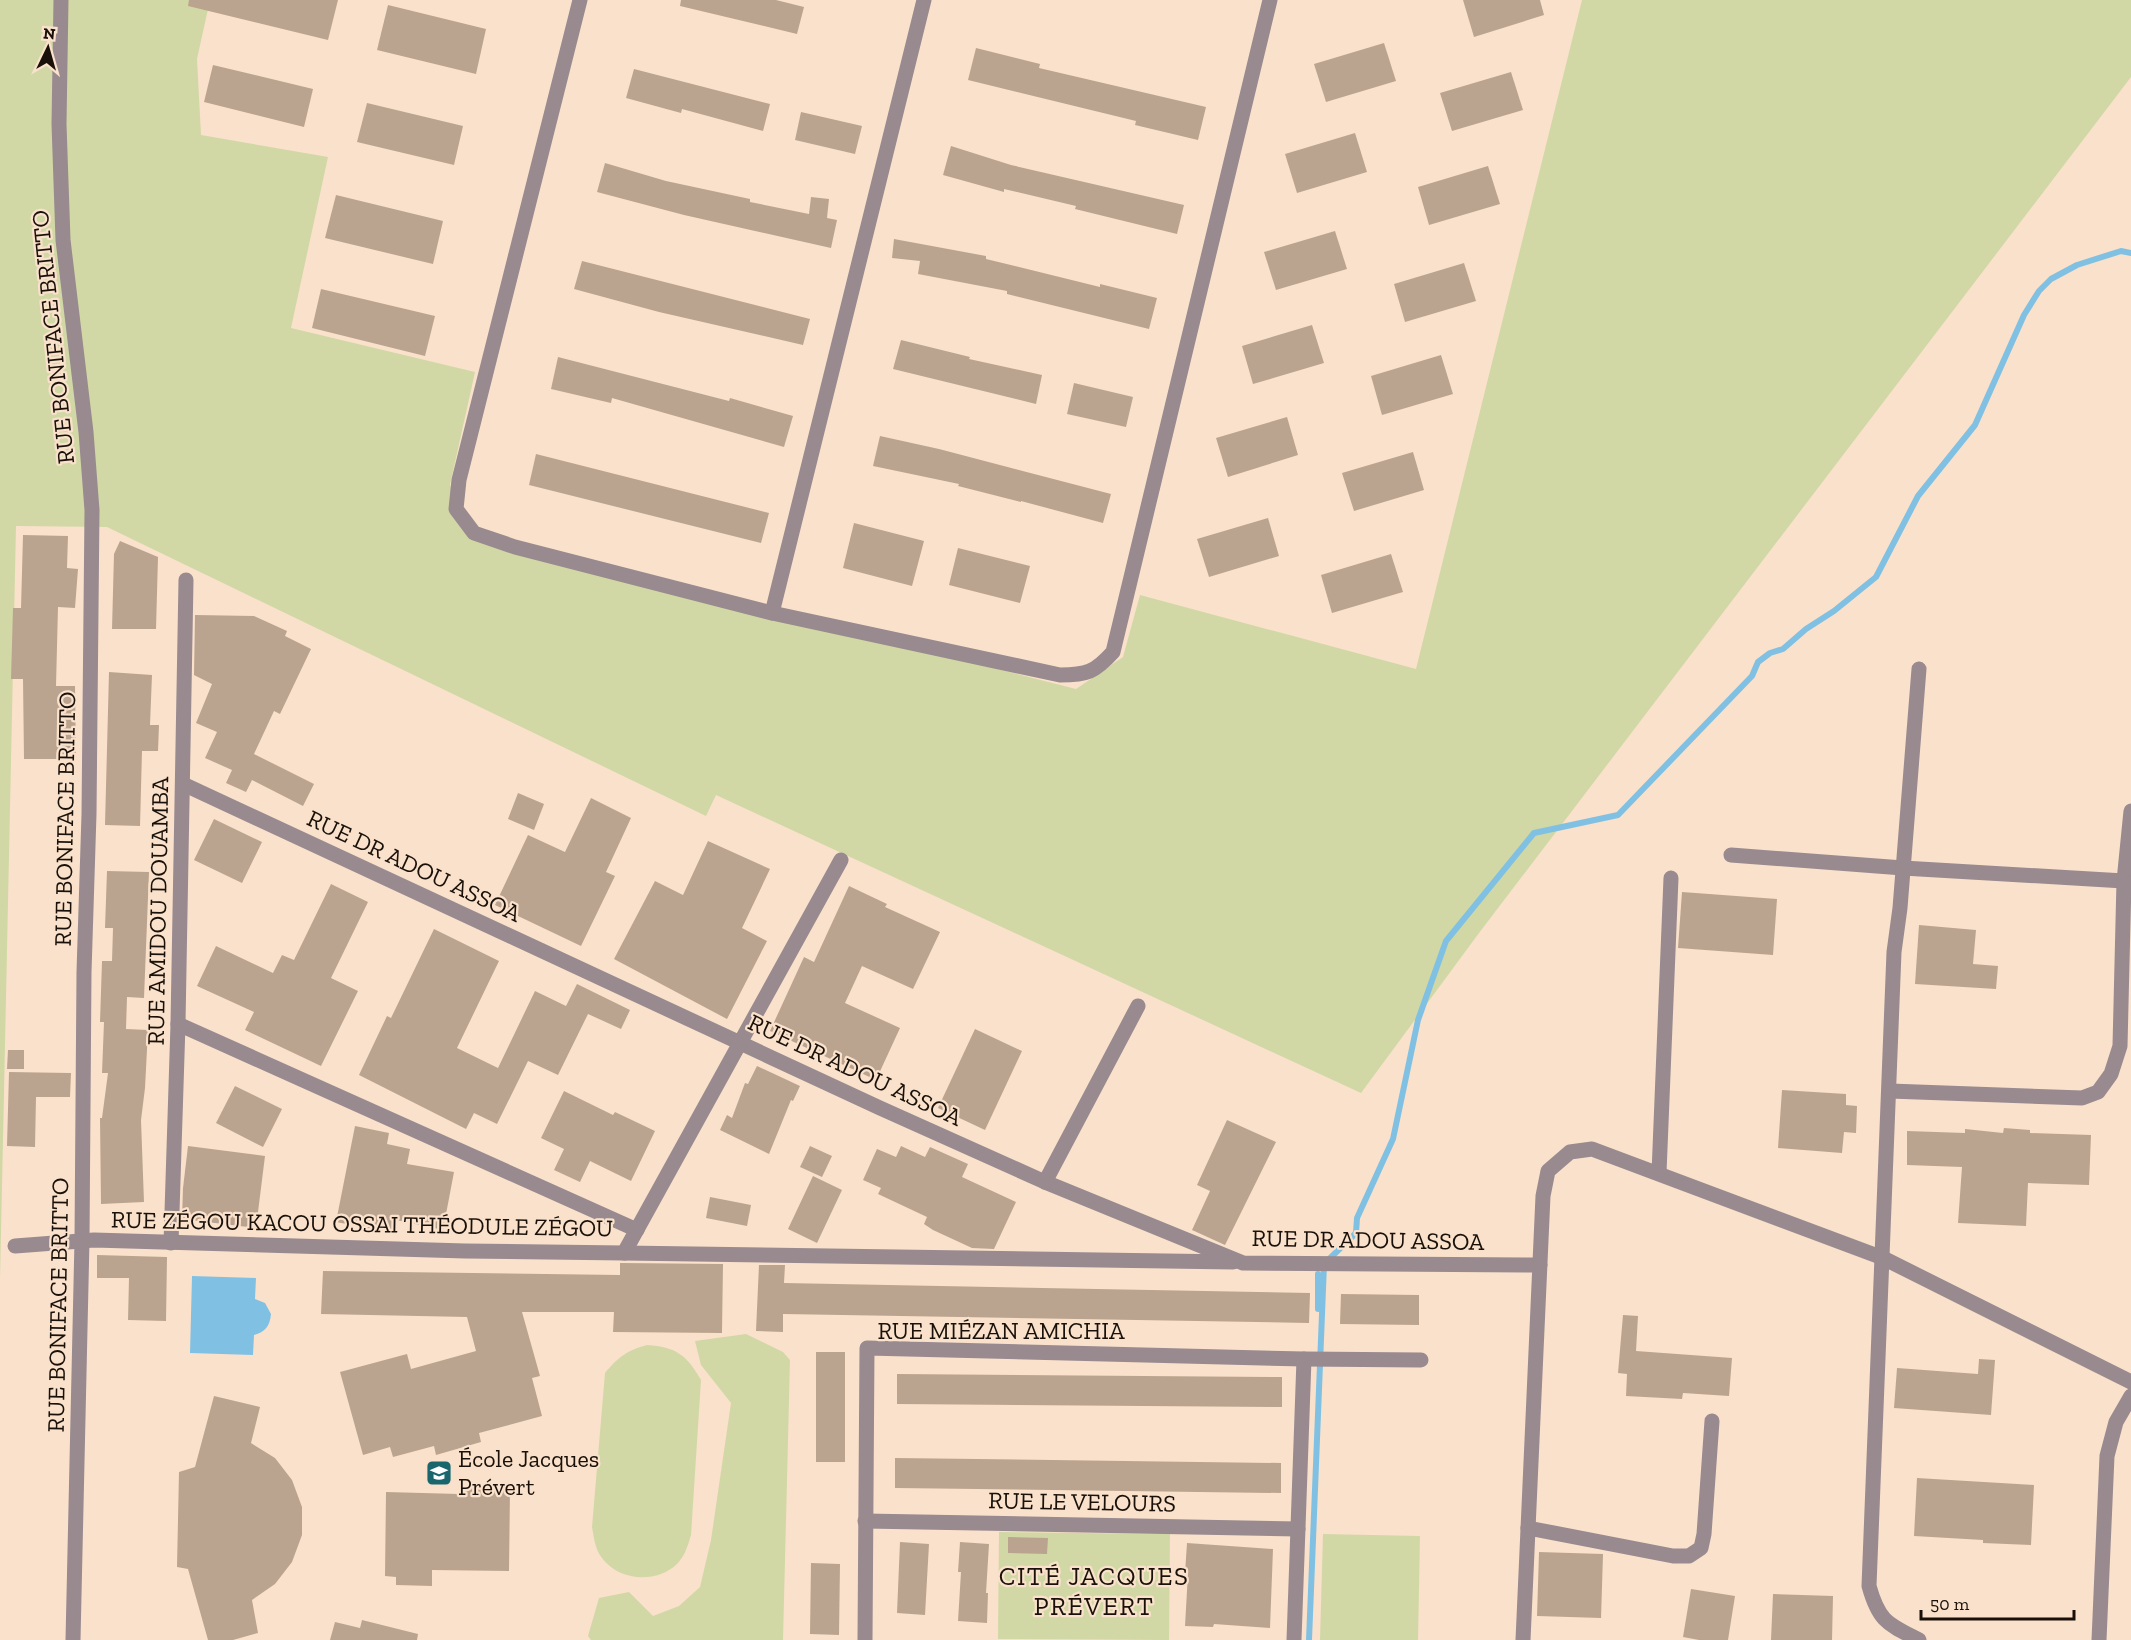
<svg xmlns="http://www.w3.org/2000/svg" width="2131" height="1640" font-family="'Zilla Slab',serif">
	<rect width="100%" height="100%" fill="#fae1cb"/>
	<g fill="#d1d8a5">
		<path d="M0 0H210L197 59 201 135 328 157 291 328 475 372 450 485 473 535 1076 689 1123 657 1140 595 1416 669 1582 0H2131V77L1479 933 1361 1093 716 795 706 816 107 527 16 526 0 1280Z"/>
		<path d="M746 1334 783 1352 790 1360 783 1640H591L588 1636 599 1598 629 1592 653 1616 679 1606 700 1587 711 1540 731 1403 701 1365 695 1341Z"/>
		<path d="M647 1345C676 1347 687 1355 701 1380L691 1535C688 1545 685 1556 677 1564 656 1584 619 1581 602 1558 595 1549 594 1538 592 1527L605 1373C618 1357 628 1350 647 1345Z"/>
		<path d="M999 1532 1170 1534 1169 1640 998 1639Z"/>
		<path d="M1323 1534 1420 1536 1418 1640H1320Z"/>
	</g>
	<path fill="#80c1e3" d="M192 1276 256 1278 255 1299 265 1303 271 1314C270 1326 265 1332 254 1335L253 1355 190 1353Z"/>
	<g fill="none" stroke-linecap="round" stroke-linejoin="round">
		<g stroke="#80c1e3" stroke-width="6">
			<path d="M1318 1274V1309"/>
			<path d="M1309 1640 1324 1264 1356 1233 1357 1218 1393 1139 1418 1020 1446 941 1534 833 1618 815 1752 676 1758 662 1770 653 1783 649 1806 629 1834 611 1876 577 1918 496 1975 425 2024 315 2039 291 2051 279 2077 265 2121 251 2131 253"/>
		</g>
	</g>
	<g fill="#bba48f">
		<path d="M189 0H338L328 40 188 6Z"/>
		<path d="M681 0H776L804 7 797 34 680 6Z"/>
		<path d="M1463 0H1540L1544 15 1474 37Z"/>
		<path d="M388 5 486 29 476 74 377 50Z"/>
		<path d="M1384 43 1396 81 1326 102 1314 64Z"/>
		<path d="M976 48 1040 64 1039 68 1206 107 1198 140 1135 125 1136 121 968 80Z"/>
		<path d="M213 65 313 89 304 127 204 102Z"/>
		<path d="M634 69 770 104 763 131 682 109 681 113 626 98Z"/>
		<path d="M1511 72 1523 110 1452 131 1440 93Z"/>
		<path d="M367 103 463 126 454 165 357 142Z"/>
		<path d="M801 112 862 126 855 154 795 140Z"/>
		<path d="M1355 133 1367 172 1297 193 1285 154Z"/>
		<path d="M951 146 1011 165 1184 205 1177 234 1075 209 1076 206 1004 189V192L943 175Z"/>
		<path d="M605 163 666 181 750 199V202L809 214 811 197 829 199 827 218 837 220 831 248 684 215 597 192Z"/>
		<path d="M1488 166 1500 204 1429 225 1418 187Z"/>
		<path d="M336 195 443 221 433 264 325 238Z"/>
		<path d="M1335 231 1347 269 1276 290 1264 252Z"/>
		<path d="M894 239 986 256V259L1100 287V284L1157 298 1149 329 1007 294V291L918 274 920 261 892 258Z"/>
		<path d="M582 261 810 319 803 345 659 312 574 289Z"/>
		<path d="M1464 263 1476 301 1405 322 1394 284Z"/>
		<path d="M321 289 435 316 425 356 312 328Z"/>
		<path d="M1312 325 1324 363 1253 384 1242 346Z"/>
		<path d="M901 340 970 357 969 359 1042 375 1036 404 893 369Z"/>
		<path d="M1441 355 1453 394 1382 415 1371 376Z"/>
		<path d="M558 357 729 401 730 398 793 416 784 447 612 398 611 403 551 389Z"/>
		<path d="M1074 383 1133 397 1126 427 1067 414Z"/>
		<path d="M1287 417 1298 455 1228 477 1216 438Z"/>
		<path d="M880 436 939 449 1111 494 1103 523 1021 501V502L958 486 959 484 873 466Z"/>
		<path d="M1413 452 1424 490 1354 511 1342 473Z"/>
		<path d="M536 454 769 513 761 543 529 485Z"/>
		<path d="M1268 518 1279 556 1209 577 1197 539Z"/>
		<path d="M854 523 924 541 912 586 843 568Z"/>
		<path d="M23 535 68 536 67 568 78 569 75 608 58 607 56 686H75L76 759H24L23 679H11L13 608H21Z"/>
		<path d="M120 541 158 557 156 629H112L114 554Z"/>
		<path d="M958 548 1030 566 1020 603 949 585Z"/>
		<path d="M1391 554 1403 592 1332 613 1321 575Z"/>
		<path d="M195 615 254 616 287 631 285 636 311 649 280 714 274 711 254 754 314 784 303 806 252 780 246 792 226 783 232 770 205 758 217 732 196 723 212 684 194 675Z"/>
		<path d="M109 672 152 675 150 725H159L158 751H142L140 826 105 825Z"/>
		<path d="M518 793 544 804 534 830 508 819Z"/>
		<path d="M591 798 631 818 606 872 615 876 581 946 495 905 528 835 565 852Z"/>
		<path d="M214 819 262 842 242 883 194 860Z"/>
		<path d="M708 841 770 869 742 928 767 941 727 1019 614 959 655 881 683 895Z"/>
		<path d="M107 871 149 872 144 998 127 997 126 1029 148 1030 145 1088 141 1120 144 1202 101 1204 100 1118H102L108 1073H102L104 1022H100L102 961H112L113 928H105Z"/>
		<path d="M331 884 368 902 331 978 358 991 321 1066 245 1030 254 1012 197 986 216 946 273 973 282 955 294 960Z"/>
		<path d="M849 886 887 904 885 907 940 932 913 989 862 966 845 1003 900 1028 876 1080 770 1031 804 957 814 962Z"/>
		<path d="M1682 892 1777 899 1773 955 1678 948Z"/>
		<path d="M1919 925 1976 930 1973 964 1998 966 1996 989 1915 984Z"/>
		<path d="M434 929 499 961 457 1048 498 1068 535 991 566 1006 577 984 630 1010 621 1029 588 1014 558 1075 528 1061 497 1124 474 1113 466 1129 359 1075 387 1016 391 1018Z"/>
		<path d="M975 1029 1022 1051 985 1130 938 1108Z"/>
		<path d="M8 1050H24V1069H7Z"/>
		<path d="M757 1066 800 1086 793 1101 791 1100 769 1154 720 1130 727 1115 732 1118 745 1083 748 1084Z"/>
		<path d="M9 1072 71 1073 70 1097H36L35 1147 7 1146Z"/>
		<path d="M235 1086 282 1109 263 1147 216 1123Z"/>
		<path d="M1782 1090 1846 1094V1105L1857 1106 1856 1133 1844 1132 1842 1153 1778 1148Z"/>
		<path d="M564 1091 613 1115 615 1112 655 1131 631 1181 590 1161 580 1182 554 1170 564 1149 541 1138Z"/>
		<path d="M1227 1120 1276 1142 1225 1245 1192 1230 1210 1191 1197 1185Z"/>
		<path d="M355 1126 389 1133 387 1144 410 1149 407 1164 454 1172 443 1230 396 1220 394 1233 336 1222Z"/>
		<path d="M2004 1128 2030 1130V1133L2091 1135 2089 1185 2028 1183 2026 1226 1958 1223 1962 1167 1907 1165V1131L1965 1133V1129L2003 1133Z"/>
		<path d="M188 1146 265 1156 256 1228 182 1219 183 1188Z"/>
		<path d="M810 1146 832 1156 822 1177 800 1167Z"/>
		<path d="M901 1146 925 1157 930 1147 968 1164 962 1177 1016 1202 994 1249 972 1248 933 1230 924 1224 927 1217 878 1194 881 1188 863 1180 877 1149 896 1157Z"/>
		<path d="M813 1176 842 1190 817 1243 788 1229Z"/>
		<path d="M710 1197 751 1205 747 1226 706 1218Z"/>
		<path d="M97 1255 167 1257 166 1321 128 1320 129 1278H97Z"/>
		<path d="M620 1263 723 1264 722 1333 613 1332 614 1312H522L540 1376 532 1378 542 1416 479 1433 481 1442 436 1455 434 1446 393 1457 390 1447 363 1455 340 1372 407 1354 411 1369 476 1351 467 1317 321 1314 323 1271 620 1275Z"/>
		<path d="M759 1265H785L784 1283 1310 1293 1309 1323 783 1314V1332L756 1331Z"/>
		<path d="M1341 1294 1419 1295V1325L1340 1324Z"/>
		<path d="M1623 1315 1638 1316 1636 1351 1732 1358 1729 1396 1683 1393 1682 1399 1626 1396 1627 1374 1618 1373Z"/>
		<rect x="816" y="1352" width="29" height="110"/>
		<path d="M1979 1359 1995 1360 1991 1415 1894 1408 1897 1368 1978 1374Z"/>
		<path d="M897 1374 1282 1377V1407L897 1404Z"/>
		<path d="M214 1396 260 1407 251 1443 275 1458 292 1480 302 1507V1535L292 1562 275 1584 252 1600 258 1633 233 1640H208L188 1569 177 1567 179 1472 195 1467Z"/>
		<path d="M895 1458 1281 1463V1493L895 1488Z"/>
		<path d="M1917 1478 2034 1485 2031 1545 1983 1543V1540L1914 1536Z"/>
		<path d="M459 1488 510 1489 509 1571 432 1570V1586L396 1585V1577L385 1576 386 1492 459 1494Z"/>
		<path d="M1008 1537 1048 1538 1047 1554 1008 1553Z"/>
		<path d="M900 1542 929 1544 925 1615 897 1613Z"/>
		<path d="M960 1542 989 1544 986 1593H988L987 1623 958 1621 961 1572H958Z"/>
		<path d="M1187 1543 1273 1549 1270 1628 1214 1624 1213 1627 1185 1626 1188 1573H1185Z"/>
		<path d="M1539 1552 1603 1554 1601 1618 1537 1616Z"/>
		<path d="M811 1563 840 1564 839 1635 810 1634Z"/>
		<path d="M1691 1589 1735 1596 1728 1640H1699L1683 1637Z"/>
		<path d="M1773 1594 1833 1596 1832 1640H1771Z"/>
		<path d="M362 1620 418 1634 417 1640H330L335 1622 360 1628Z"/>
	</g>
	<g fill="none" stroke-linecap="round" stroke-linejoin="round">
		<g stroke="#988a8f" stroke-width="15">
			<path d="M61 0 59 124 63 240 86 432 92 510 89 814 84 972 82 1240 73 1640"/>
			<path d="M580 0 459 480 456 509 474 533 515 547 772 613 1060 675C1087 675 1095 672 1113 652L1270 0"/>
			<path d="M772 613 924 0"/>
			<path d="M183 784 880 1108 1045 1182 1243 1263 1540 1265"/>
			<path d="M1731 855 1903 868 2124 881 2131 811"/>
			<path d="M178 1024 637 1230"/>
			<path d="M1890 1091 2082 1098 2098 1092 2111 1074 2120 1046 2124 881"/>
			<path d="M1659 1173 1671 878"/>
			<path d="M1045 1182 1138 1006"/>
			<path d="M171 1243 178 1024 186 580"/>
			<path d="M15 1246 94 1240 465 1251 624 1253 841 860"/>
			<path d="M624 1253 1233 1262"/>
			<path d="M865 1521 1298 1529"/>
			<path d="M1528 1528 1673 1556H1689L1701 1548 1704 1534 1712 1421"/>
			<path d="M865 1640 867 1348 1304 1359 1421 1360"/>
			<path d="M1294 1640 1304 1359"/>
			<path d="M1523 1640 1543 1196 1548 1171 1570 1152 1592 1149 1883 1258 2131 1382"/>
			<path d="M1919 1640C1888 1624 1879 1622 1869 1586L1894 952 1900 908 1919 669"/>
			<path d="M2099 1640 2107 1456 2116 1422 2131 1396"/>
		</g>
	</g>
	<defs>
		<symbol id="school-square" viewBox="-11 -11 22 22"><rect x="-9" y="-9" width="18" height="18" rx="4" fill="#19666d" stroke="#fae1cb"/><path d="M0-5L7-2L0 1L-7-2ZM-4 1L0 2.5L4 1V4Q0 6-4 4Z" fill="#fff"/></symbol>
	</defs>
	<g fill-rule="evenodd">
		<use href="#school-square" x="424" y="1458" width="30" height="30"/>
	</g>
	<g text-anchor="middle" stroke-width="4.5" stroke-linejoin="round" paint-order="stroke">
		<g font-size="24" fill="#191109" stroke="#fae1cb">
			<text transform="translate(53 337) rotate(-96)" y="8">RUE BONIFACE BRITTO</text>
			<text transform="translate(65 819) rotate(-89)" y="8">RUE BONIFACE BRITTO</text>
			<text transform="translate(414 866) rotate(25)" y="8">RUE DR ADOU ASSOA</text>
			<text transform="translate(158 911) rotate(-89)" y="8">RUE AMIDOU DOUAMBA</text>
			<text transform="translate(855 1070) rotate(25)" y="8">RUE DR ADOU ASSOA</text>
			<text transform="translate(362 1224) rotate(1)" y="8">RUE ZÉGOU KACOU OSSAI THÉODULE ZÉGOU</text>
			<text transform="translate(1368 1240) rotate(1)" y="8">RUE DR ADOU ASSOA</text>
			<text transform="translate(58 1305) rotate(-89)" y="8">RUE BONIFACE BRITTO</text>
			<text x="1001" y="1339">RUE MIÉZAN AMICHIA</text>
			<text transform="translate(1082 1502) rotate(1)" y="8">RUE LE VELOURS</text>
		</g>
		<g font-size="24" fill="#191109" stroke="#fae1cb" text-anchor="start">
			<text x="458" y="1467">École Jacques<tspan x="458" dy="28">Prévert</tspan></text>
		</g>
		<g font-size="26" letter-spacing="1.5" fill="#191109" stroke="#fae1cb">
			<text x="1094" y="1585">CITÉ JACQUES<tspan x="1094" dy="30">PRÉVERT</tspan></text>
		</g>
	</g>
	<g transform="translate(48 48) rotate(5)" stroke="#fae1cb" stroke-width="4.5" paint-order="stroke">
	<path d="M0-4.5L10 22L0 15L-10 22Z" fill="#191109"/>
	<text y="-9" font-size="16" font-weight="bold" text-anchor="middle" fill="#191109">N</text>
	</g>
	<path d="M1921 1610v9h153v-9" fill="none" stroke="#191109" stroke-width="3"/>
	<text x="1930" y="1610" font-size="18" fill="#191109" stroke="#fae1cb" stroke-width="4.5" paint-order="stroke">50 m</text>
</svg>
